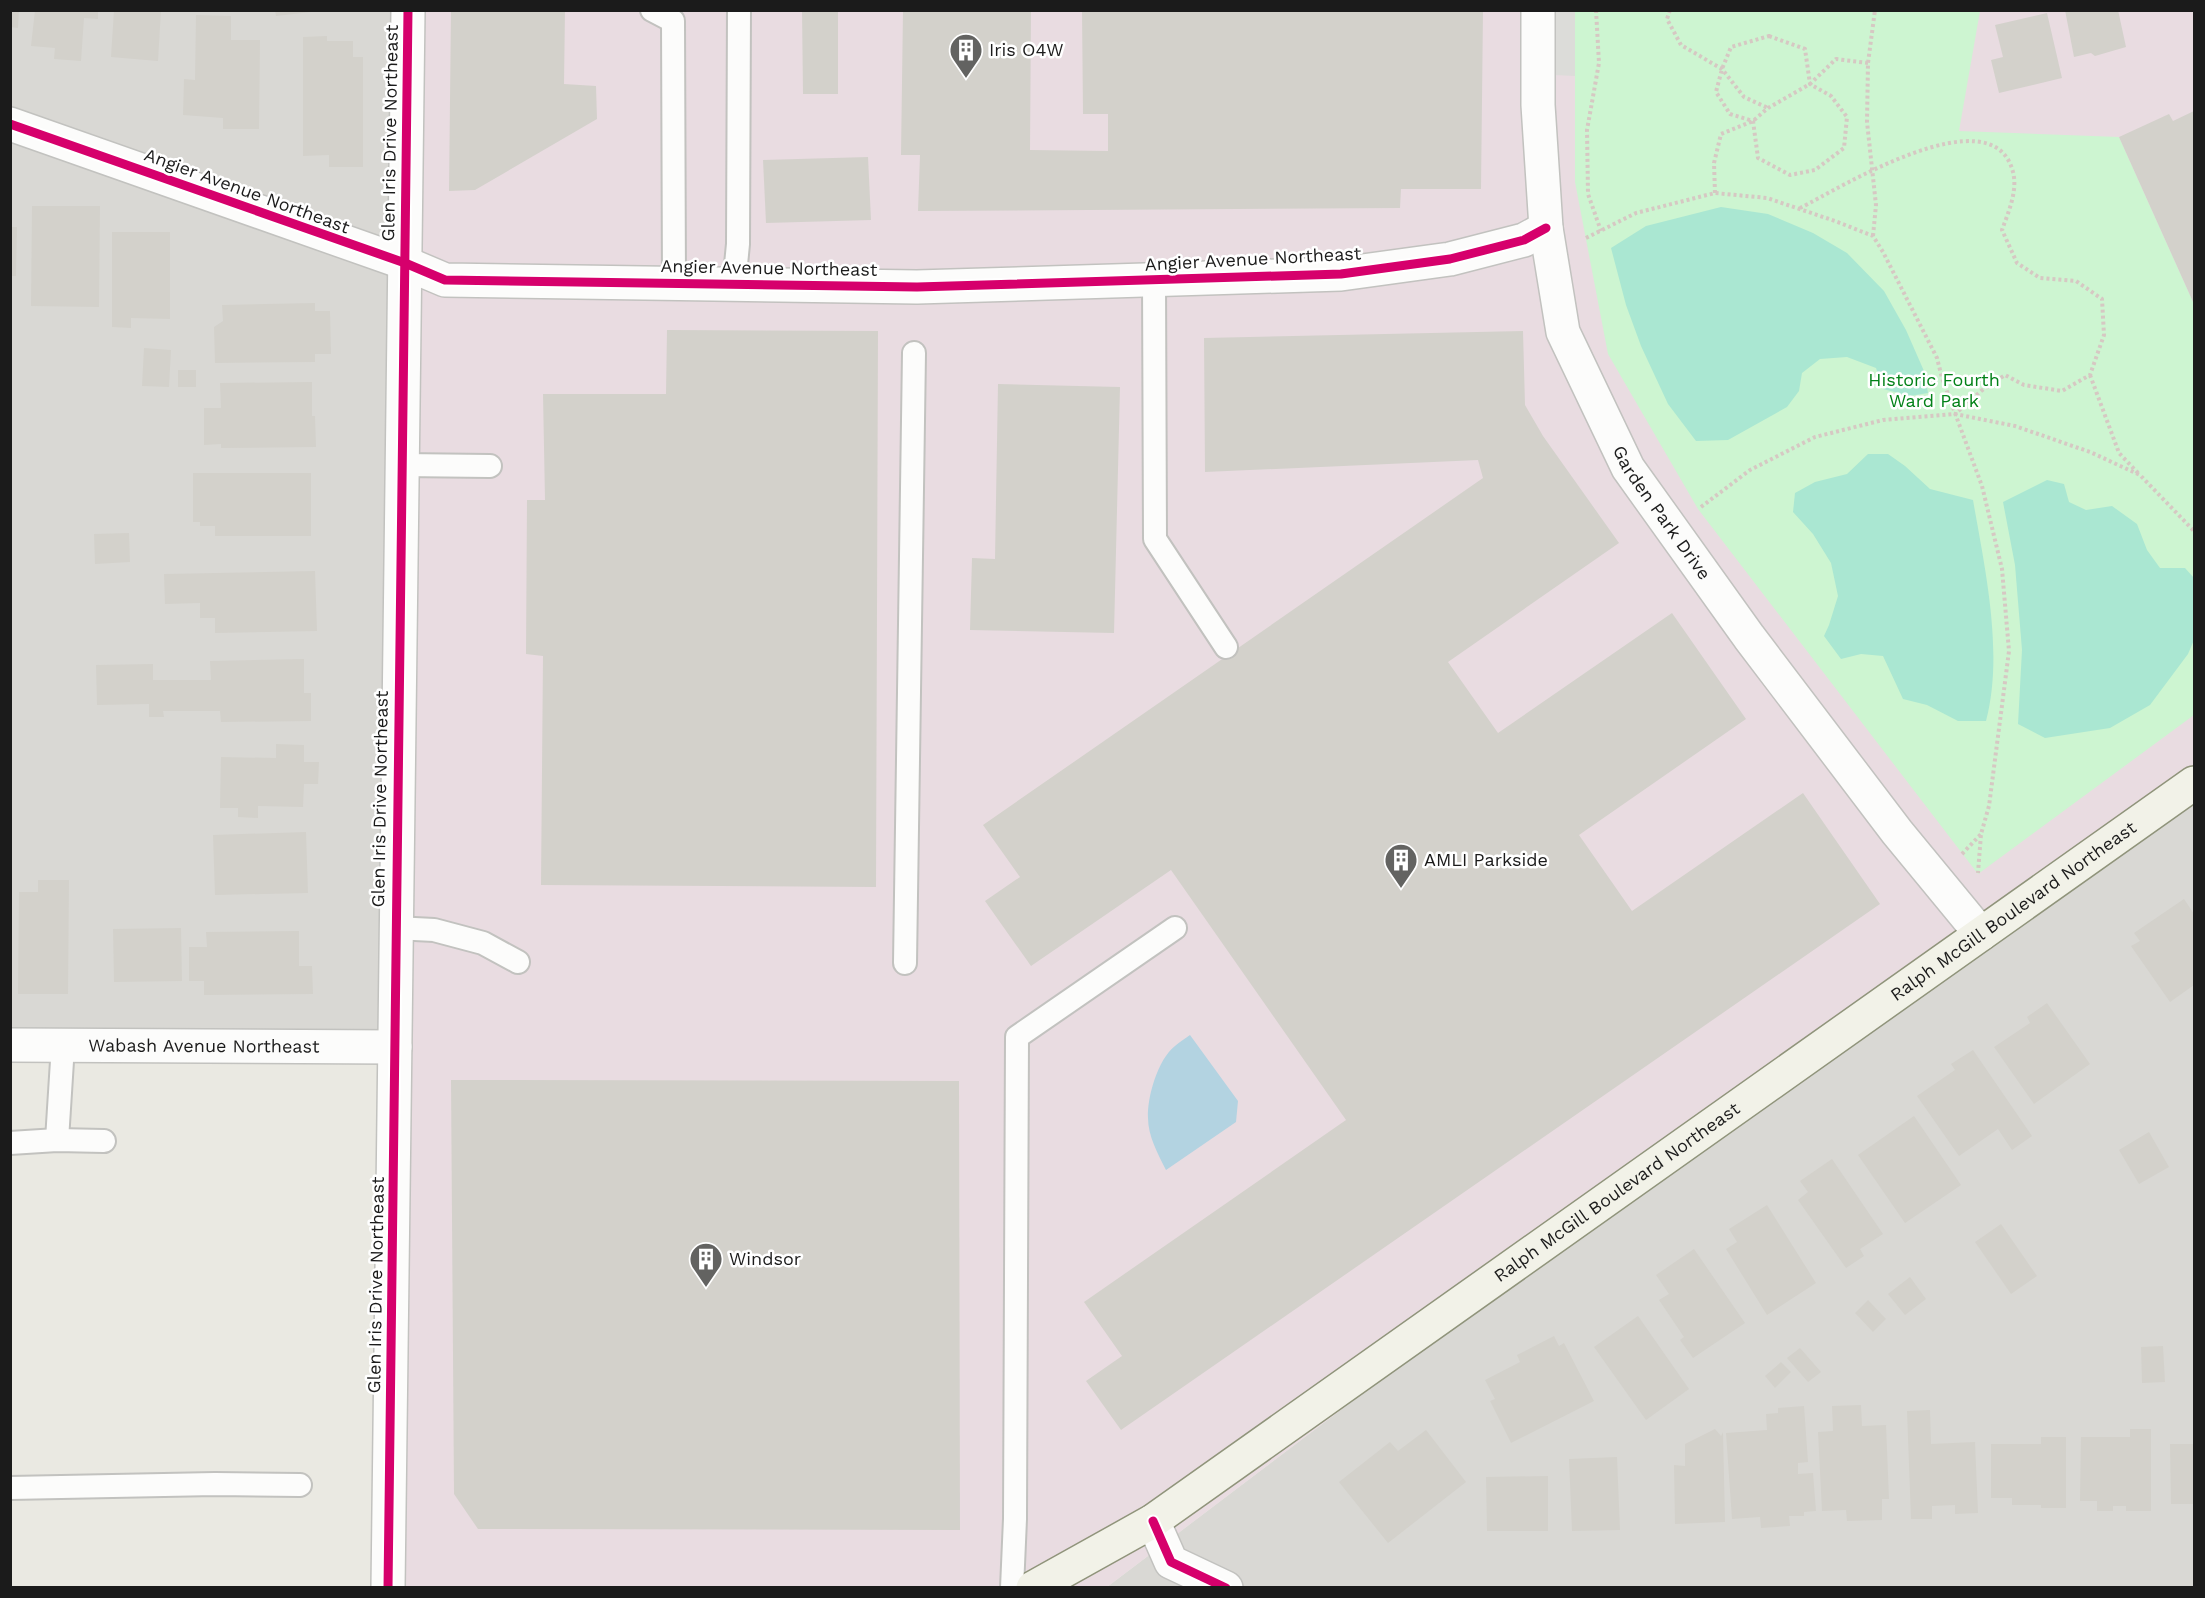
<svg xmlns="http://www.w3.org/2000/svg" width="2205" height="1598" font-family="'Work Sans',sans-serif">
	<rect width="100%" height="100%" fill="#eae9e2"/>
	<g fill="#d9d8d4">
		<path d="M11 11H399L383 1059 11 1052Z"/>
		<path d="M2194 764V1587H1107Z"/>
	</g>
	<path fill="#e9dce1" d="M399 11H2194V764L1107 1587 371 1588 383 1059Z"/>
	<path fill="#cdf5d1" d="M1575 11H1980L1959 131 2119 137 2194 304V715L1978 874 1698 509 1608 354 1575 182Z"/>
	<g fill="#aae7d2">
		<path d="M1721 207 1768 214 1813 233 1847 253 1884 291 1906 330 1924 371 1928 393 1910 396 1883 389 1876 368 1847 357 1820 359 1802 373 1799 391 1787 407 1728 440 1696 441 1668 404 1641 346 1626 305 1611 248 1646 226Z"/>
		<path d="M1868 454H1888L1905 466 1930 489 1973 500C1985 569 2004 653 1986 721H1958L1927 705 1903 699 1883 656 1861 654 1841 659 1824 636 1829 625 1838 596 1831 563 1813 534 1793 512 1795 493 1815 482 1847 474Z"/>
		<path d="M2047 480 2064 484 2069 502 2086 510 2112 506 2137 524 2147 550 2160 568H2185L2194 578V640L2188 654 2150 705 2110 728 2045 738 2018 724 2022 650 2015 565 2003 502Z"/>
	</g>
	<path fill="#dcdcd9" d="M1554 11H1575V76L1554 75Z"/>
	<path fill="#b3d3e1" d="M1190 1035 1238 1101 1236 1122 1166 1170C1158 1154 1148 1136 1148 1118 1147 1097 1158 1059 1175 1046 1179 1042 1185 1039 1190 1035Z"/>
	<g fill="#d3d1cb">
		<path d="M10 10H19L18 28 10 27Z"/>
		<path d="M35 10H98V19L84 18 81 61 54 59 55 48 31 46Z"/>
		<path d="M114 10H161L158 61 111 57Z"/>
		<path d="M275 10H311V12L276 16Z"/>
		<path d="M451 10H565L564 84 596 86 597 119 475 190 449 191Z"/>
		<path d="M802 10H838V94H803Z"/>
		<path d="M903 10H1031L1030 150 1108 151V114H1083L1082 10H1483L1481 189H1401L1400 208 918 211 920 155H901Z"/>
		<path d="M2065 10H2118L2126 47 2095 56 2091 53 2074 57Z"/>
		<path d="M2047 13 2062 78 1999 93 1991 60 2003 57 1995 25Z"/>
		<path d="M196 15 231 16V40H260L259 129H223V118L183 115 184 79 195 80Z"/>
		<path d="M327 36V41H353V57H363V167H329V155L303 156V37Z"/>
		<path d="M2194 111V304L2119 137 2169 114 2173 121Z"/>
		<path d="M868 157 871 220 766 223 763 160Z"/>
		<path d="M32 206H100L99 307 31 306Z"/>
		<path d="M10 227H17L16 276H10Z"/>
		<path d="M112 232H170V319L131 318V328L112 327Z"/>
		<path d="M315 303V311H330L331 354H315V362L215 363 214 327 223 321 222 305Z"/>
		<path d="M667 330 878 331 876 887 541 885 543 656 526 654 527 500H545L543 394H666Z"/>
		<path d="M1523 331 1525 405 1543 436 1619 543 1448 662 1498 733 1672 613 1746 719 1579 835 1632 911 1803 793 1880 904 1121 1430 1086 1381 1122 1356 1084 1302 1346 1120 1171 870 1031 966 985 901 1020 877 983 825 1483 478 1478 460 1205 472 1204 338Z"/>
		<path d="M144 348 171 350 169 387 142 386Z"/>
		<rect x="178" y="370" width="18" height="17"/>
		<path d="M312 382V416H315L316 447 221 448V444L204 445V408H221L220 383Z"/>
		<path d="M998 384 1120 387 1114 633 970 630 972 558 995 559Z"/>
		<path d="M193 473H311V536H215V526H200V522H193Z"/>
		<path d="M129 533 130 562 95 564 94 534Z"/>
		<path d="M315 571 317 631 215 633V618H200V603L165 604 164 574Z"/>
		<path d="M304 659V693H311V721L221 722 220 711H163L164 717H149V704L97 705 96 665 153 664V680H211L210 661Z"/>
		<path d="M276 744 304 745V762H319L318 784H304L303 807 258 806V818L238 817V808H220L221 757 276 758Z"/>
		<path d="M306 832 308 893 215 895 213 835Z"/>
		<path d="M38 880H69L68 994H18L19 892H38Z"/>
		<path d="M2184 899 2194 914V985L2170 1002 2131 946 2140 941 2134 933Z"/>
		<path d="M181 928 182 981 114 982 113 929Z"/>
		<path d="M299 931V966H312L313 994 204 995V981H189V947H207L206 932Z"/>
		<path d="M2047 1003 2090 1064 2034 1104 1994 1047 2030 1023 2027 1017Z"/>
		<path d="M1973 1050 2032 1136 2012 1150 1998 1129 1959 1156 1917 1096 1955 1070 1951 1064Z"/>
		<path d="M451 1080 959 1081 960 1530 478 1529 454 1494Z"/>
		<path d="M1914 1116 1961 1185 1905 1223 1858 1155Z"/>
		<path d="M2149 1132 2169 1167 2139 1184 2119 1150Z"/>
		<path d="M1832 1159 1883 1234 1860 1249 1864 1256 1846 1268 1798 1200 1808 1192 1800 1181Z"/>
		<path d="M1767 1205 1816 1283 1767 1315 1726 1249 1737 1242 1729 1229Z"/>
		<path d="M2001 1224 2037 1276 2011 1294 1975 1242Z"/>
		<path d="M1694 1249 1745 1323 1693 1358 1680 1340 1684 1337 1659 1300 1669 1294 1656 1275Z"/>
		<path d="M1910 1277 1926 1299 1905 1315 1888 1294Z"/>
		<path d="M1868 1300 1886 1319 1873 1332 1855 1313Z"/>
		<path d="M1638 1316 1689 1389 1646 1420 1594 1347Z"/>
		<path d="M1554 1336 1559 1346 1564 1343 1594 1401 1511 1443 1490 1401 1495 1399 1485 1380 1520 1362 1517 1355Z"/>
		<path d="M2163 1346 2165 1382 2142 1383 2141 1347Z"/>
		<path d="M1800 1348 1821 1372 1808 1382 1787 1358Z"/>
		<path d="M1781 1362 1791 1372 1775 1388 1765 1376Z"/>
		<path d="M1861 1405 1862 1426 1886 1425 1889 1499H1882V1520L1847 1521 1846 1510 1822 1511 1818 1432 1833 1431 1832 1406Z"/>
		<path d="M1804 1406 1808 1462 1798 1463V1474L1813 1473 1816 1511 1804 1512V1516H1789L1790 1526 1761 1528 1760 1517 1732 1519 1726 1433 1767 1430 1766 1414 1778 1413V1408Z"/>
		<path d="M1930 1410 1931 1444 1975 1442 1978 1513 1955 1514V1505L1932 1506V1519H1911L1907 1411Z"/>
		<path d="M1715 1429 1721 1436 1723 1432 1725 1522 1675 1524 1674 1465 1685 1466V1444Z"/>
		<path d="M2130 1429H2151V1511H2126V1506H2113V1511H2097V1501H2080L2081 1437H2130Z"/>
		<path d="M1426 1430 1466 1482 1388 1543 1339 1482 1390 1442 1398 1451Z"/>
		<path d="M2041 1437H2066V1508H2041V1505H2012V1498H1991V1444H2041Z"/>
		<path d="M2170 1444H2194V1504H2171Z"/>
		<path d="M1617 1457 1620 1530 1572 1531 1569 1459Z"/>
		<path d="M1548 1476V1531H1487L1486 1477Z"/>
	</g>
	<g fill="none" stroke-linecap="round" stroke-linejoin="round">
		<defs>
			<g id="service">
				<path d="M652 10 673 21 674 283"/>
				<path d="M1154 280 1155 539 1226 647"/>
				<path d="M734 285 738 244 739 10"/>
				<path d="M402 465 490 466"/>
				<path d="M395 928 434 930 483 943 518 962"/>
				<path d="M905 963 914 353"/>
				<path d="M57 1140 63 1045"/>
				<path d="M10 1143 57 1140 104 1141"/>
				<path d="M10 1488 215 1484 300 1485"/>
				<path d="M1012 1588 1015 1519 1017 1037 1175 928"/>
			</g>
			<g id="minor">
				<path id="s1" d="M1538 10V105L1546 228 1563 332 1628 468 1749 637 1897 832 1981 934"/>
				<path d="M10 124 405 263 445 280 917 287 1341 274 1450 259 1524 240 1546 228"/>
				<path id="s2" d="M10 1045 395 1047"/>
				<path d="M1153 1521 1171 1562 1226 1588"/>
			</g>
			<path id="tertiary" d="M388 1588 408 10"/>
			<g id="secondary">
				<path id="s3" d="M1033 1588 1153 1521 2194 783"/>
			</g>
		</defs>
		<use href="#service" stroke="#c2c2bf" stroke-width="26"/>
		<use href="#minor" stroke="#c2c2bf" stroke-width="36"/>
		<use href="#tertiary" stroke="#c2c2bf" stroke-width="36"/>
		<use href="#secondary" stroke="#90947b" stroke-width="36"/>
		<g stroke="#d6c8c3" stroke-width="4" stroke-dasharray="3 3" stroke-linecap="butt">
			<path d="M1596 10 1599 63 1587 130 1588 194 1601 231"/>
			<path d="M1670 10 1667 19 1681 45 1722 69 1744 97 1768 108"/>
			<path d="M1769 36 1805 49 1810 84 1831 96 1847 117 1844 148 1815 170 1790 175 1758 158 1753 121 1730 114 1716 92 1722 69 1731 47Z"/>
			<path d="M1715 193 1714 163 1721 134 1753 121 1768 108 1810 84 1836 59 1868 63"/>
			<path d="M1800 208C1840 188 1993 93 2013 172 2018 191 2008 213 2002 230L2017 263 2040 278 2076 281 2102 299 2104 335 2090 375 2062 391 2024 385 2005 375 1981 391 1955 414"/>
			<path d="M1873 236 1876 205 1867 122 1868 63 1875 10"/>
			<path d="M1586 238 1636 213 1715 193 1767 198 1835 221 1873 236 1883 252 1937 358 1942 378 1982 486 2002 569 2009 651 1989 806 1981 834 1978 873"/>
			<path d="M2090 375 2119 453 2138 473"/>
			<path d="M1701 507 1750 470 1815 437 1883 420 1955 414 2015 426 2090 452 2140 475 2194 531"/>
			<path d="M1962 854 1981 834"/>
		</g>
		<use href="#service" stroke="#fcfcfb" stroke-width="22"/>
		<use href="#minor" stroke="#fcfcfb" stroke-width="33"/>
		<use href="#tertiary" stroke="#fcfcfb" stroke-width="33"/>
		<use href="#secondary" stroke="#f2f2e8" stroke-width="33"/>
		<defs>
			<g id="cycleway">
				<path d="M10 124 405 263 445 280 917 287 1341 274 1450 259 1524 240 1546 228"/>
				<path d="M1153 1521 1171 1562 1226 1588"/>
				<path d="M388 1588 408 10"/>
			</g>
		</defs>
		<use href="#cycleway" stroke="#fff" stroke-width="13"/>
		<use href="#cycleway" stroke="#d6006c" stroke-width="9"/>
	</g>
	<defs>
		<symbol id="building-pin" viewBox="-11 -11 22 30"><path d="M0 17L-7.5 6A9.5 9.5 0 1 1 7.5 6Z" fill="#636361" stroke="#fff"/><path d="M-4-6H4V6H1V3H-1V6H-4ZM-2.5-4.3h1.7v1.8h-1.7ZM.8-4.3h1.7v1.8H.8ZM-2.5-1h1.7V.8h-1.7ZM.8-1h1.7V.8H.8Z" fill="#fff"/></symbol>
	</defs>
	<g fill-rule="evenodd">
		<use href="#building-pin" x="947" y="31" width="38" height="52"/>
		<use href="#building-pin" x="1382" y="841" width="38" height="52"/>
		<use href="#building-pin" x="687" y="1240" width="38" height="52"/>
	</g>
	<g text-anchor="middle" stroke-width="5" stroke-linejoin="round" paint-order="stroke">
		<g font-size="18" fill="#1b1b1b" stroke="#fff" text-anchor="start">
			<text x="989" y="56">Iris O4W</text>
			<text x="1424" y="866">AMLI Parkside</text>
			<text x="729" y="1265">Windsor</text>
		</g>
		<g font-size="18" fill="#1b1b1b" stroke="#fff">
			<text transform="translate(390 133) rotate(-89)" y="6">Glen Iris Drive Northeast</text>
			<text transform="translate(247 191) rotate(20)" y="6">Angier Avenue Northeast</text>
			<text transform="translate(1253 259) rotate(-3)" y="6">Angier Avenue Northeast</text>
			<text transform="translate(769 268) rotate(1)" y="6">Angier Avenue Northeast</text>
			<text dy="6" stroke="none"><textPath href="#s1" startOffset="530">Garden Park Drive</textPath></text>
			<text transform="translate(380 799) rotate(-89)" y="6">Glen Iris Drive Northeast</text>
			<text dy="6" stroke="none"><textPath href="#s3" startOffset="1192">Ralph McGill Boulevard Northeast</textPath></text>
			<text dy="6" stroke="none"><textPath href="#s2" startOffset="194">Wabash Avenue Northeast</textPath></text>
			<text dy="6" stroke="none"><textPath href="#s3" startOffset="706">Ralph McGill Boulevard Northeast</textPath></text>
			<text transform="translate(376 1285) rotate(-89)" y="6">Glen Iris Drive Northeast</text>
		</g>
		<g font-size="18" fill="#028118" stroke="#fff">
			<text x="1934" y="386">Historic Fourth<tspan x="1934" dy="21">Ward Park</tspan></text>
		</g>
	</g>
	<rect width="2205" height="1598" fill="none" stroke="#1b1b1b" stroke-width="24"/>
</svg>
